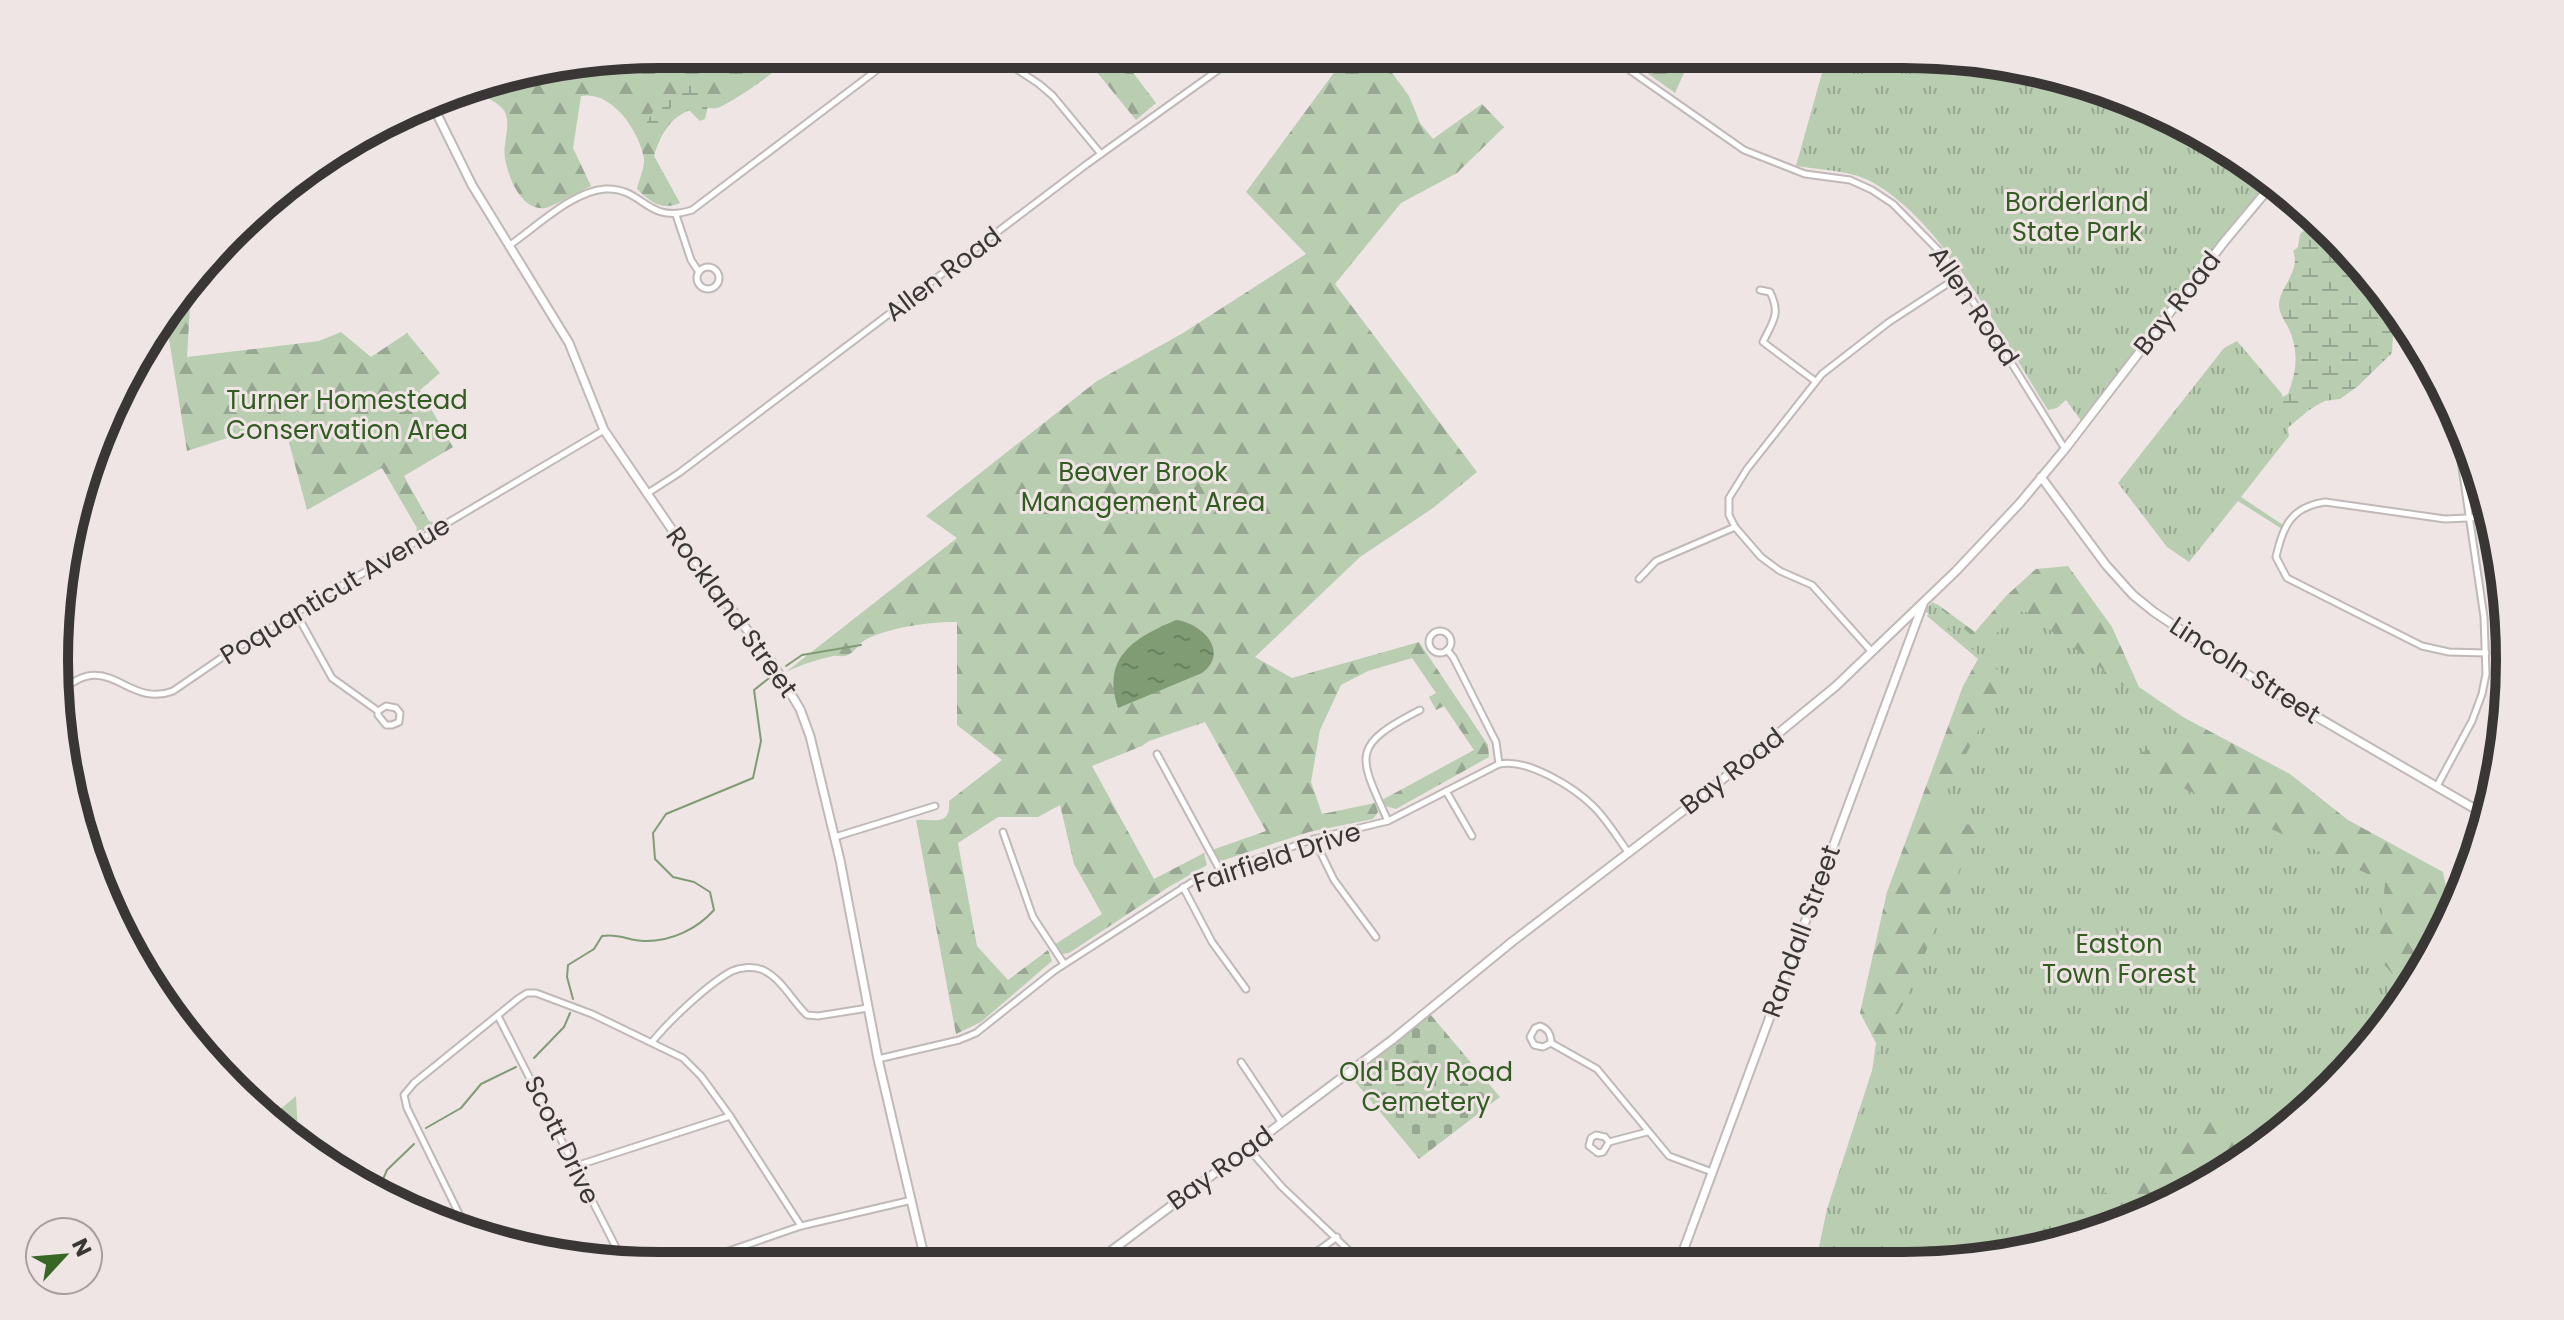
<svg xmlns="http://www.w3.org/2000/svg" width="2564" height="1320" font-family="Poppins,sans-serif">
	<defs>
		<pattern id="forest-firs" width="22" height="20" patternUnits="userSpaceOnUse" patternTransform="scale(2)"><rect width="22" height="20" fill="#b9cdb1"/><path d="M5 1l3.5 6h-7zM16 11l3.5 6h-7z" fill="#97a791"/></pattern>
		<pattern id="wetland-marsh" width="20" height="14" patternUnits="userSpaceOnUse" patternTransform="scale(2)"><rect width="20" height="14" fill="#b9cdb1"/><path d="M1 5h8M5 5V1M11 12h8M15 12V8" fill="none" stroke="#97a791"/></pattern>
		<pattern id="cemetery-stones" width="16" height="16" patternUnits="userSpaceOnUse" patternTransform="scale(2)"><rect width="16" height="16" fill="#b9cdb1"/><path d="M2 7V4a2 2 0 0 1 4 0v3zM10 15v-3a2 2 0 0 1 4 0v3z" fill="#97a791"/></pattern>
		<pattern id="park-tufts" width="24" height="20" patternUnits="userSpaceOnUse" patternTransform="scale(2)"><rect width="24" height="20" fill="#b9cdb1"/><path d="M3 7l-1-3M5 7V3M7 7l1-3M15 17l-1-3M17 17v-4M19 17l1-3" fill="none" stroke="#97a791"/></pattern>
		<pattern id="water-ripples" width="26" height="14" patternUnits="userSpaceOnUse" patternTransform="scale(2)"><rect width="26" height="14" fill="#7f9c74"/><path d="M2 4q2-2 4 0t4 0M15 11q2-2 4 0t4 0" fill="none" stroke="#698060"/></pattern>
	</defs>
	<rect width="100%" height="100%" fill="#efe5e5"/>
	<g fill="url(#forest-firs)">
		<path d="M660 54H794C773 74 748 92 722 106 714 111 707 106 698 108 672 113 661 133 654 156L680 203C662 211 650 202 637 189 639 180 645 167 644 158 639 131 612 90 581 96L573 148 591 186C582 190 552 207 545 208 521 211 508 177 505 158 502 144 513 121 503 109 497 102 484 96 476 92L447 105H438L437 101 465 86Z"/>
		<path d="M1082 54H1119L1156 103 1136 120Z"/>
		<path d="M1347 55H1379L1409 96 1420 123 1433 139 1482 104 1504 127 1457 173 1401 203 1335 284 1477 472 1433 508 1360 557 1255 657 1292 678 1419 642 1488 745 1489 757 1396 809 1385 806 1382 800 1474 750 1444 706 1436 710 1429 697 1436 693 1412 658 1368 671 1341 685 1320 730 1311 782 1322 814 1375 803 1378 812 1373 819 1309 832 1221 861 1212 850 1266 831 1205 722 1149 741 1142 746 1092 766 1154 879 1204 853 1207 865 1167 888 1069 953 1063 954 1054 945 1102 914 1074 864 1060 805 1038 817H998L958 843 977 946 1008 980 1048 950 1052 961 981 1022 956 1034 916 820C932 818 951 828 949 801L1002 760 957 725V622C932 621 886 628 865 640 857 645 855 653 845 656 841 657 837 655 833 656 817 660 802 664 786 672L957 538 926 516 1097 381 1183 333 1306 254 1246 192Z"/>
		<path d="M1622 55H1692L1675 93Z"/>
		<path d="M191 289 187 357 319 341 341 332 371 357 407 333 440 373 420 390 453 447 404 476 429 521 437 523 415 536 417 528 382 468 307 510 283 420 187 451 165 314Z"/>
		<path d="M2068 566 2112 627 2139 687 2183 717 2290 774 2348 820 2443 872 2449 902 2440 940 2360 1059 2273 1141 2135 1220 1984 1261 1869 1094 1876 1043 1860 1013 1887 892 1963 686 1978 659 1927 616 1937 604 1975 632 2006 596 2036 569Z"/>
	</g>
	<g fill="url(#wetland-marsh)">
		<path d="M687 81 708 106 705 119 700 121 689 110 676 104 671 107 653 136 645 135 643 129 655 108 675 96 679 87Z"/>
		<path d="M2309 226C2317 235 2321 239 2333 235L2359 260 2400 317 2393 334 2392 353 2358 386 2340 399 2324 401 2309 410 2278 436 2273 402 2288 394C2297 371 2299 350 2288 327 2284 319 2279 314 2279 304 2280 286 2301 272 2293 251L2298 247 2300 234Z"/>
	</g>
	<path fill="url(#cemetery-stones)" d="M1430 1014 1500 1097 1419 1159 1352 1078Z"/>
	<g fill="url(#park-tufts)">
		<path d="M1827 55H1943L2060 75 2172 116 2271 178 2217 244 2082 422 2066 400 2057 408 2048 410C2003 340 1943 218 1868 180 1850 171 1816 169 1796 166Z"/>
		<path d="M2237 341 2282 394 2289 436 2241 497 2283 525 2282 529 2238 501 2189 562 2167 547 2118 483 2224 348Z"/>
		<path d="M1933 602 1983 645 2023 610 2105 671 2103 675 2191 722 2183 732 2125 761 2385 882 2378 958 2399 981 2423 965 2360 1059 2273 1141 2251 1153 2222 1109 2067 1220 2077 1236 1984 1261H1816L1827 1209 1879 1049 1907 997 1978 825 1931 822 2006 677 1924 610Z"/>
		<path d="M296 1096 298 1136 271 1117Z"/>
	</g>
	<path fill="url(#water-ripples)" d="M1176 620C1202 623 1230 652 1202 673L1118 708C1101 657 1134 638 1176 620Z"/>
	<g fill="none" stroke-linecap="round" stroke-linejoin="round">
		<g stroke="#7f9c74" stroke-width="2">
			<path d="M786 666 802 655 861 645"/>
			<path d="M573 999 567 977 568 965 594 949 602 936C621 933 630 942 646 941 672 941 697 929 714 910L710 892 694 882 673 877 655 859 653 833 666 814 753 778 761 741 754 690 773 675"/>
			<path d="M534 1058 564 1027 570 1013"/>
			<path d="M426 1128 461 1108 481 1084 516 1067"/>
			<path d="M377 1193 387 1170 414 1144"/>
			<path d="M1312 1263 1319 1257"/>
		</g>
		<defs>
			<g id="street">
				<path d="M994 54 1039 84 1053 96 1101 154"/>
				<path d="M1206 55 1219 68"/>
				<path d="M1608 55 1744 150 1805 174 1850 180 1872 190 1893 204 1946 258 2065 449"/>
				<path d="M676 215 691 260 699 272"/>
				<path d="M510 245C536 227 573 191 605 189 644 187 646 225 692 210L898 54"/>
				<circle cx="708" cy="278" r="11"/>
				<path d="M1760 290 1770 292C1781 314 1773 321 1763 342L1815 381"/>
				<path d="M648 493 679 473 1087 164 1239 55"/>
				<path d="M1639 579 1656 561 1735 527"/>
				<path d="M296 613 332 678 378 711 386 706 396 708 400 713 399 722 392 725H386L378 715V711"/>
				<circle cx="1440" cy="642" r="11"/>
				<path d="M1447 650 1453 657 1496 742 1499 764"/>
				<path d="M1872 652 1812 585 1780 571 1761 557 1735 527 1729 515V498L1747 469 1822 374 1889 322 1958 277"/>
				<path d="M2486 653 2449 652 2422 646 2287 578 2276 557C2283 526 2291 507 2325 502L2445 519 2490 517"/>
				<path d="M61 692C108 647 127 709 173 691L230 652 604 430"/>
				<path d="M1157 754 1220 870"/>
				<path d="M2437 786 2472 721 2482 694 2486 674 2484 617 2460 454"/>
				<path d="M1446 791 1472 836"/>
				<path d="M1388 821C1358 755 1350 746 1420 710"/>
				<path d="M1003 832 1033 917 1064 964"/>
				<path d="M835 837 935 806"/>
				<path d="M1314 839 1334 880 1376 937"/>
				<path d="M98 867C110 881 124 901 124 919"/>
				<path d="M1183 887 1212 942 1246 989"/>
				<path d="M115 924 124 919 133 928 132 936 125 940"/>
				<path d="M498 1016 625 1265"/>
				<path d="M652 1042C670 1020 708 984 732 971 741 967 754 966 763 970 782 979 792 1001 807 1015L818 1016 868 1008"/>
				<path d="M1551 1043 1543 1047 1534 1045 1530 1037 1535 1028 1540 1026C1549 1029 1551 1035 1551 1043L1597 1069 1669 1156 1712 1172"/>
				<path d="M878 1059 959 1040 976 1033 1054 971 1192 882 1314 839 1388 821 1499 764C1527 758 1574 787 1594 807 1607 820 1617 837 1628 852"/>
				<path d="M1241 1062 1282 1123"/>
				<path d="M1609 1142 1603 1152 1598 1153 1589 1146 1591 1138 1596 1135 1605 1137 1609 1142 1647 1132"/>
				<path d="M1248 1148 1282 1187 1362 1263"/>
				<path d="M576 1166 730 1116"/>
				<path d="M468 1232 407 1108 404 1095 414 1083 519 998 527 993H536L592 1014 683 1058 701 1076 730 1116 801 1226"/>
				<path d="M1301 1263 1337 1237"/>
				<path d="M870 1264 923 1251"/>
				<path d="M688 1265 801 1226 912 1200"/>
			</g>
			<g id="secondary">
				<path d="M432 104 472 185 569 343 604 430 679 540 773 664 800 709 810 736 840 860 878 1059 926 1264"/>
				<path d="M2041 477 2106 565 2133 595 2154 612 2274 692 2489 817"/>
				<path d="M1679 1262 1923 604"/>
				<path d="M1095 1263 1392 1040 1513 941 1696 801 1836 686 1956 571 2020 503 2065 449 2224 242 2275 181"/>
			</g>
		</defs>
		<use href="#street" stroke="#c1b8b8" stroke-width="9"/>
		<use href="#secondary" stroke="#c1b8b8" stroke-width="11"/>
		<use href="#street" stroke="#fff" stroke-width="5"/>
		<use href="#secondary" stroke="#fff" stroke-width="7"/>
	</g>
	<g text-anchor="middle" stroke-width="6" stroke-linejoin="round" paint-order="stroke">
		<g font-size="26" fill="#335c22" stroke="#efe5e5">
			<text x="2077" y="211">Borderland<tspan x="2077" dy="30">State Park</tspan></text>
			<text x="347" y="409">Turner Homestead<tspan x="347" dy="30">Conservation Area</tspan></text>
			<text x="1143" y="481">Beaver Brook<tspan x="1143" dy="30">Management Area</tspan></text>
			<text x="2119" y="953">Easton<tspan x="2119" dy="30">Town Forest</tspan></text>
			<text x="1426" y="1081">Old Bay Road<tspan x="1426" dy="30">Cemetery</tspan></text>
		</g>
		<g font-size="26" fill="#3a3636" stroke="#efe5e5">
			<text transform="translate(943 274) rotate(-37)" y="9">Allen Road</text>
			<text transform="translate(2177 303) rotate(-52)" y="9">Bay Road</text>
			<text transform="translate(1974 306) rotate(56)" y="9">Allen Road</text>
			<text transform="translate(335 590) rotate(-31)" y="9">Poquanticut Avenue</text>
			<text transform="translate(732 612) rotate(54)" y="9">Rockland Street</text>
			<text transform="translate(2245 670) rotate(33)" y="9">Lincoln Street</text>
			<text transform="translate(1732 771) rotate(-38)" y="9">Bay Road</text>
			<text transform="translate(1277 857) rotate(-18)" y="9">Fairfield Drive</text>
			<text transform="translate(1801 931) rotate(-70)" y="9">Randall Street</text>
			<text transform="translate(562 1140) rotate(64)" y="9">Scott Drive</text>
			<text transform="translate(1220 1168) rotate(-36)" y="9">Bay Road</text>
		</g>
	</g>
	<path d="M0 0H2564V1320H0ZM660 68H1904A592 592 0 0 1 2496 660V660A592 592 0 0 1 1904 1252H660A592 592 0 0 1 68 660V660A592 592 0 0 1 660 68Z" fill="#efe5e5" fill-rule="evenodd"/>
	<path fill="none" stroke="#3a3636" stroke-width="10" d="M660 68H1904A592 592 0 0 1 2496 660V660A592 592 0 0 1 1904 1252H660A592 592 0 0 1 68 660V660A592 592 0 0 1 660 68Z"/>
	<g transform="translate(64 1256) rotate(64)"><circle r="38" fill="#efe5e5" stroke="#a79f9f" stroke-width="2"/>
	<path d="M0-6L14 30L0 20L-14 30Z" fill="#386625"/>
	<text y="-12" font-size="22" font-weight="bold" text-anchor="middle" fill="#3a3636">N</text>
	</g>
</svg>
